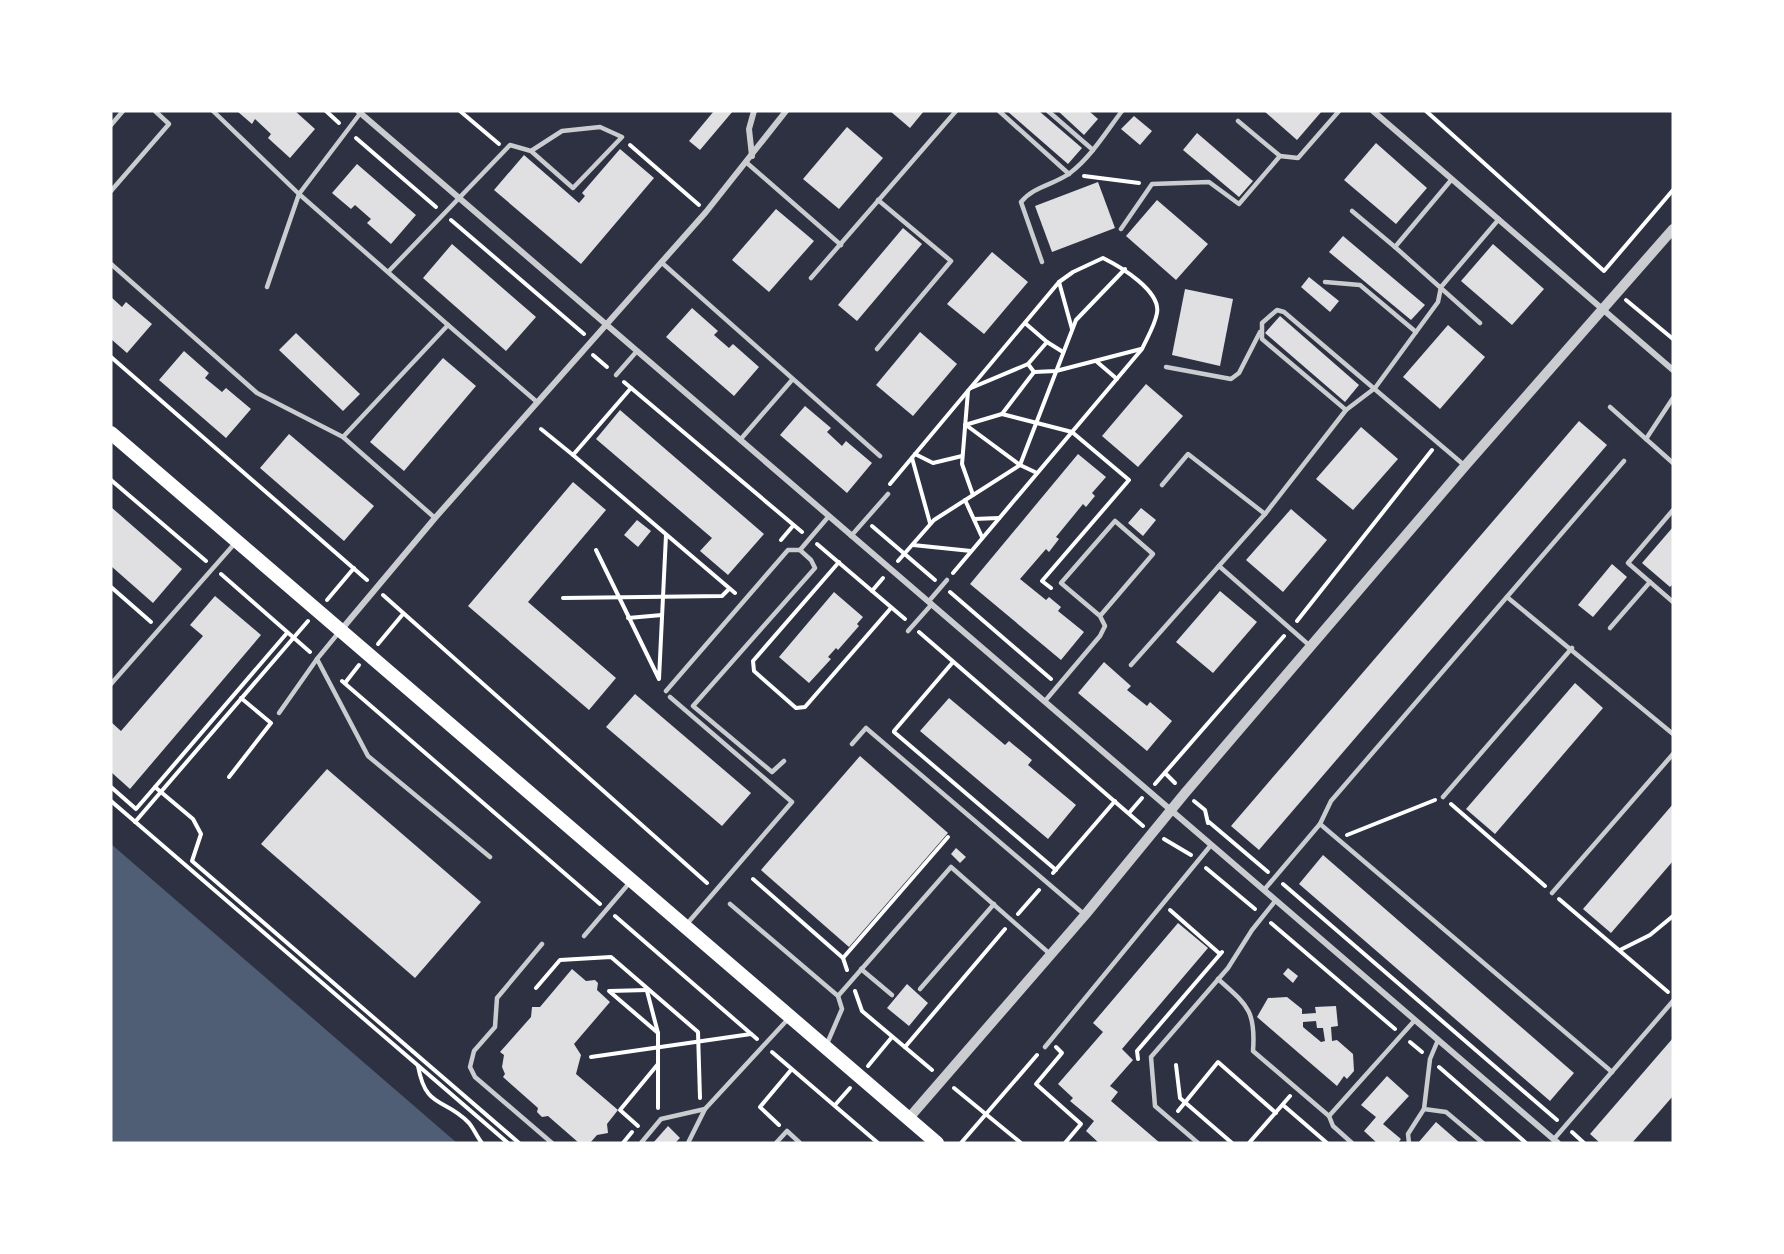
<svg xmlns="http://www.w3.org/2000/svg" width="1784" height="1254" font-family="'Golos Text',sans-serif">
	<rect width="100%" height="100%" fill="#2d3142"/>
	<path fill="#4f5d75" d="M111 844 457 1143H111Z"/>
	<g fill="#e0e0e3" fill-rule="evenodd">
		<path d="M237 111H295L315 129 290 158 268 138 271 134 255 119 252 124Z"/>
		<path d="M714 111H733L700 150 689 141Z"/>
		<path d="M890 111H924L910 128Z"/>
		<path d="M1007 111H1039L1082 148 1068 164Z"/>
		<path d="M1058 111H1089L1098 119 1084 135Z"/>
		<path d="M1264 111H1322L1297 140Z"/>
		<path d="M1134 116 1152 131 1140 145 1121 129Z"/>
		<path d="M847 127 883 158 839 209 803 179Z"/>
		<path d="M1197 133 1253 181 1239 197 1183 150Z"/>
		<path d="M1376 143 1427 188 1396 224 1344 180Z"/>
		<path d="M620 149 654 178 581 264 494 190 524 155 579 203 585 196 582 193Z"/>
		<path d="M357 164 416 215 391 244 367 223 371 219 355 205 351 209 332 193Z"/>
		<path d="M1098 182 1115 228 1052 252 1035 206Z"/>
		<path d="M1157 200 1208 244 1176 280 1126 236Z"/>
		<path d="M776 209 814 241 769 292 732 260Z"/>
		<path d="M903 228 922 244 857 321 838 305Z"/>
		<path d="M1343 236 1425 305 1411 320 1329 252Z"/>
		<path d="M452 244 536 317 506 351 423 278Z"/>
		<path d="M1493 244 1544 289 1512 325 1461 281Z"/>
		<path d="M992 252 1028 282 984 334 947 304Z"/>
		<path d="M1309 277 1339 301 1330 312 1301 287Z"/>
		<path d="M1185 289 1233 299 1220 366 1172 355Z"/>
		<path d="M111 297 122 307 126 302 152 324 127 353 111 339Z"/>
		<path d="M692 308 718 331 714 335 729 348 733 344 759 367 734 396 666 337Z"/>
		<path d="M1280 316 1359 385 1345 402 1265 333Z"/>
		<path d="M1448 325 1485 357 1440 409 1403 377Z"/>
		<path d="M920 332 957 364 913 416 876 385Z"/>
		<path d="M296 333 360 394 343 411 279 350Z"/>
		<path d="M184 351 209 373 205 378 222 392 226 388 251 409 226 438 159 380Z"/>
		<path d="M443 358 476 386 404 471 370 442Z"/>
		<path d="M1146 384 1183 416 1138 467 1102 436Z"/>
		<path d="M805 406 831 428 827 432 842 446 846 441 872 463 847 493 780 435Z"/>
		<path d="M620 410 764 534 728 575 700 551 712 538 596 439Z"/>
		<path d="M1579 421 1607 445 1259 850 1231 826Z"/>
		<path d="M1361 427 1398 459 1353 510 1316 479Z"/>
		<path d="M289 434 374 506 344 541 260 468Z"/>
		<path d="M1078 454 1106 477 1092 493 1095 496 1086 507 1083 504 1056 537 1059 539 1049 552 1046 549 1020 579 1046 600 1049 597 1061 607 1058 611 1084 632 1061 660 970 584Z"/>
		<path d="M573 482 606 510 528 602 616 678 589 710 468 606Z"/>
		<path d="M111 507 182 569 153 603 111 566Z"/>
		<path d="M1141 508 1156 520 1143 536 1128 523Z"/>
		<path d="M1291 509 1327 540 1283 592 1246 560Z"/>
		<path d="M637 520 651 531 638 547 624 535Z"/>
		<path d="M1673 527V584L1670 587 1642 563Z"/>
		<path d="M1612 564 1627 577 1593 617 1578 605Z"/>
		<path d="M1220 591 1257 622 1213 673 1176 642Z"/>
		<path d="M834 592 863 617 857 624 859 626 838 650 836 648 828 657 831 659 809 683 779 657Z"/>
		<path d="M215 596 261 635 130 789 111 772V722L121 731 203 636 190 625Z"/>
		<path d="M1104 662 1131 686 1127 690 1147 706 1150 702 1172 721 1147 751 1078 693Z"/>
		<path d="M1575 683 1603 708 1495 834 1466 809Z"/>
		<path d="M635 694 751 793 722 826 606 727Z"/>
		<path d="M949 698 1005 745 1009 741 1032 760 1028 765 1076 805 1048 839 920 731Z"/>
		<path d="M860 756 948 833 849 947 761 870Z"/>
		<path d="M327 769 481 902 415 978 261 844Z"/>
		<path d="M1673 804V861L1611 933 1583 909Z"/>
		<path d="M956 848 966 857 960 863 951 854Z"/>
		<path d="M1323 855 1574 1073 1550 1101 1299 884Z"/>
		<path d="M1178 923 1208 948 1122 1049 1133 1060 1110 1086 1118 1092 1111 1101 1160 1143H1099L1086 1131 1094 1121 1070 1101 1073 1098 1058 1084 1103 1032 1093 1023Z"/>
		<path d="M1288 968 1298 976 1293 983 1283 974Z"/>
		<path d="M572 969 586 981 595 980 598 983 597 990 610 1002 574 1044 581 1055 576 1074 618 1110 607 1124 608 1133 597 1135 590 1143H579L548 1116 542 1117 537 1112 538 1108 503 1077 505 1074 502 1067 504 1055 500 1052 531 1017 532 1007H540Z"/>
		<path d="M907 984 928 1003 909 1026 887 1008Z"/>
		<path d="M1287 997 1302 1009V1014L1316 1013 1315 1007 1336 1006 1338 1026 1331 1027 1332 1041 1337 1040 1353 1054 1354 1071 1347 1079 1344 1076 1337 1086 1257 1017 1268 998ZM1316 1021 1317 1028H1323L1325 1041 1321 1042 1303 1027V1022Z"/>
		<path d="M1673 1038V1096L1632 1143H1600L1590 1134Z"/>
		<path d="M1387 1076 1409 1096 1383 1124 1401 1139 1398 1143H1377L1364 1131 1376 1117 1361 1105Z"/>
		<path d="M1436 1122 1460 1143H1418Z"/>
		<path d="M668 1126 680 1138 675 1143H653Z"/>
	</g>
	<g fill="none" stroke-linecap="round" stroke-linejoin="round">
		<g stroke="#fff" stroke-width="4">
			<path d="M326 111 339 123"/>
			<path d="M460 111 499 144"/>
			<path d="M1426 111 1604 271 1673 190"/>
			<path d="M356 138 436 207"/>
			<path d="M630 145 699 205"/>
			<path d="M1084 176 1139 183"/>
			<path d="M451 220 584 334"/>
			<path d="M1059 282 1072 329"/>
			<path d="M1626 300 1673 339"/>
			<path d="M1025 323 1047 342 1063 352"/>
			<path d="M593 355 607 367"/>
			<path d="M111 357 367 580"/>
			<path d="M1096 361 1117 379"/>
			<path d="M1028 364 1034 372 1056 371 1141 349"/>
			<path d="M624 382 802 532"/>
			<path d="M631 388 573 455 735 593"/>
			<path d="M971 388 1028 364 1047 342"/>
			<path d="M968 391 962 464 973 495"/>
			<path d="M1002 414 1034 372"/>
			<path d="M965 425 1002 414 1072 432 1129 480 1042 581 1051 588"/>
			<path d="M966 425 1020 465 1037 473"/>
			<path d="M541 429 573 455"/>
			<path d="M915 454 933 463 962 456"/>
			<path d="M912 458 930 523"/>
			<path d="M111 480 206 561"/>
			<path d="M890 484 1059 282 1073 272 1103 258C1121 267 1161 291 1157 313 1155 325 1147 338 1142 349L953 573"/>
			<path d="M965 500 982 537"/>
			<path d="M974 519 999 518"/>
			<path d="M872 526 935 580"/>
			<path d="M781 540 792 527"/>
			<path d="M817 544 905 619"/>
			<path d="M913 545 971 551"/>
			<path d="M596 550 659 679 666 535"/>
			<path d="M898 561 934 520 1020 465 1076 320 1125 269"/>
			<path d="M839 562 753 661 754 671 796 708 805 707 891 608"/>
			<path d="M221 574 310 652"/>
			<path d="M111 587 151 622"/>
			<path d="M872 591 883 578"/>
			<path d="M950 592 1051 679"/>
			<path d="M383 595 707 883"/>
			<path d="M563 598 722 596 729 589"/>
			<path d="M327 600 354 568"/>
			<path d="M628 618 662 615"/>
			<path d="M1297 621 1432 450"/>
			<path d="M919 632 1143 826"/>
			<path d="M378 644 403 614"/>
			<path d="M342 681 600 904"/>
			<path d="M345 683 359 665"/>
			<path d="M894 731 953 662"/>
			<path d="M894 732 1056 870"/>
			<path d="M1165 773 1175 783"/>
			<path d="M229 777 271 723 241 698"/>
			<path d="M1155 784 1284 636"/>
			<path d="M111 787 136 809 155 787 193 819 201 834 192 861 519 1143"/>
			<path d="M155 787 287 633"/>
			<path d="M111 801 508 1143"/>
			<path d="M1194 801 1205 810 1208 823"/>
			<path d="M1451 804 1545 886"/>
			<path d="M1129 813 1142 798"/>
			<path d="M135 822 308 621"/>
			<path d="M1209 822 1268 872"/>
			<path d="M1347 835 1435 800"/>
			<path d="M1164 839 1191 855"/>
			<path d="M1206 868 1255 909"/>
			<path d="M1053 873 1115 801"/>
			<path d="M753 879 843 958 847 970"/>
			<path d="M1283 884 1557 1120"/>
			<path d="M1559 899 1668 992"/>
			<path d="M1170 910 1220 954"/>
			<path d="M1018 914 1039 890"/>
			<path d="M615 916 757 1039"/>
			<path d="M1271 923 1395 1029"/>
			<path d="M1620 950 1650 935 1673 916"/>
			<path d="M843 958 948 837"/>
			<path d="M536 988 560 960 611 957 698 1032 700 1098"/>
			<path d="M648 990 609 991 658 1033"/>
			<path d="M647 991 658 1033V1108"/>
			<path d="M855 991 862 1011 932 1070"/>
			<path d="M1410 1042 1422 1052"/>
			<path d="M905 1047 1005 929"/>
			<path d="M1056 1047 1062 1053 1036 1084 1081 1124 1065 1143"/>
			<path d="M772 1052 878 1143"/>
			<path d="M591 1057 751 1034"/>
			<path d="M1138 1059 1137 1051 1222 952"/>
			<path d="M1176 1065 1180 1098 1232 1143"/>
			<path d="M418 1066C426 1110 444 1097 469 1123 474 1129 477 1137 482 1143"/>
			<path d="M868 1066 892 1037"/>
			<path d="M1439 1067 1526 1143"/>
			<path d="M954 1088 1021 1143"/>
			<path d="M835 1105 850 1088"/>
			<path d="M1283 1105 1327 1143"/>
			<path d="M1178 1111 1218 1062 1276 1113"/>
			<path d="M779 1125 760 1107 791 1070"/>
			<path d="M638 1126 620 1110 658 1064"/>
			<path d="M1572 1132 1584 1143"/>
			<path d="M623 1143 632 1132"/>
			<path d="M961 1143 1037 1055"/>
			<path d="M1249 1143 1290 1096"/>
		</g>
		<g stroke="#caccd0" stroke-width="4.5">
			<path d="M999 111 1069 174"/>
			<path d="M1048 111 1093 150"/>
			<path d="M1238 121 1280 156"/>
			<path d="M111 125 123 111"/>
			<path d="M747 163 841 245"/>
			<path d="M1452 179 1395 247 1480 323"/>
			<path d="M111 191 169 124 155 111"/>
			<path d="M1352 211 1395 247"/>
			<path d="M1121 229 1152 184 1209 182 1239 204 1280 156 1298 158 1339 111"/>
			<path d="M661 262 880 456"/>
			<path d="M1042 262 1021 202C1034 186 1054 185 1070 173 1091 157 1106 132 1122 111"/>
			<path d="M111 264 257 393 343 437 448 325 299 194 213 111"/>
			<path d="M389 271 510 145 531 151 573 188 622 137 600 127 562 131 531 151"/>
			<path d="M811 278 956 111"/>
			<path d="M1325 282 1360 285 1416 332"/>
			<path d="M267 287 299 194 362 111"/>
			<path d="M448 325 537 402"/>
			<path d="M877 349 951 261 878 200"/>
			<path d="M1166 367 1231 379 1239 373 1260 332"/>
			<path d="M616 375 637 351"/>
			<path d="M1673 398 1646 439 1673 463"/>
			<path d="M1610 407 1646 439"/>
			<path d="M1346 410 1262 339V323L1277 310 1284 312 1464 465"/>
			<path d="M343 437 435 518"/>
			<path d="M740 440 792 380"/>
			<path d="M1162 485 1188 454 1265 514"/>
			<path d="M1673 510 1628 563 1673 602"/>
			<path d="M851 536 888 494"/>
			<path d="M1219 566 1309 645"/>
			<path d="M1507 597 1673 734"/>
			<path d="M929 601 947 580"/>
			<path d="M1610 628 1650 582"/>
			<path d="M908 631 932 604"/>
			<path d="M317 659 368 756 490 857"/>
			<path d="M1131 665 1265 514 1346 410 1375 388 1438 302 1441 287 1499 219"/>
			<path d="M111 684 236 542"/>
			<path d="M666 691 788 550H800L829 516"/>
			<path d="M670 697 792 802 686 925"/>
			<path d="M1045 701 1100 636 1105 626 1100 616 1061 583 1115 521 1153 554 1100 616"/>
			<path d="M279 713 317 659 340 631"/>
			<path d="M852 744 866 728 1085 915"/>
			<path d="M784 761 772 772 693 706 815 568 811 560 800 550"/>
			<path d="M1443 797 1572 648"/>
			<path d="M1320 824 1612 1072"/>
			<path d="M1264 890 1320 824 1331 801 1624 461"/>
			<path d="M1552 893 1673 754"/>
			<path d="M730 904 838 996 951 867 1050 954"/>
			<path d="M584 936 631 881"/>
			<path d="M542 944 497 998 495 1027 474 1051 470 1067 475 1077 552 1143"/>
			<path d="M861 969 892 995"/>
			<path d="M1218 979C1247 1005 1256 1010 1253 1051L1329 1116 1333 1126 1352 1143"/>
			<path d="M920 989 994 904"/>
			<path d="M1438 1040 1430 1059 1424 1109 1446 1112 1483 1143"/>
			<path d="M826 1046 842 1009 838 996"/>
			<path d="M1045 1047 1211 845"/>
			<path d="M1329 1116 1415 1020"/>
			<path d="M1554 1139 1673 1001"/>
			<path d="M641 1143 661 1119 705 1109"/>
			<path d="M688 1143 705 1109 789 1018"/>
			<path d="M776 1143 787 1131 800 1143"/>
			<path d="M1198 1143 1155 1106 1151 1057 1228 968 1252 930 1276 900"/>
			<path d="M1409 1143 1408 1134 1424 1109"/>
		</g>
		<g stroke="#caccd0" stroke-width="6">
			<path d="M358 111 1558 1143"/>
			<path d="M1373 111 1673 370"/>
			<path d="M752 156 749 129 754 111"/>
			<path d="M341 630 435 518 706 212 786 111"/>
		</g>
		<path stroke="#caccd0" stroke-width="10" d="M909 1118 1085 915 1185 793 1465 466 1673 229"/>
		<path stroke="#fff" stroke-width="14" d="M111 433 937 1143"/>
	</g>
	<rect width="1784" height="1254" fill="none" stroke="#ffffff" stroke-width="225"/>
</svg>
